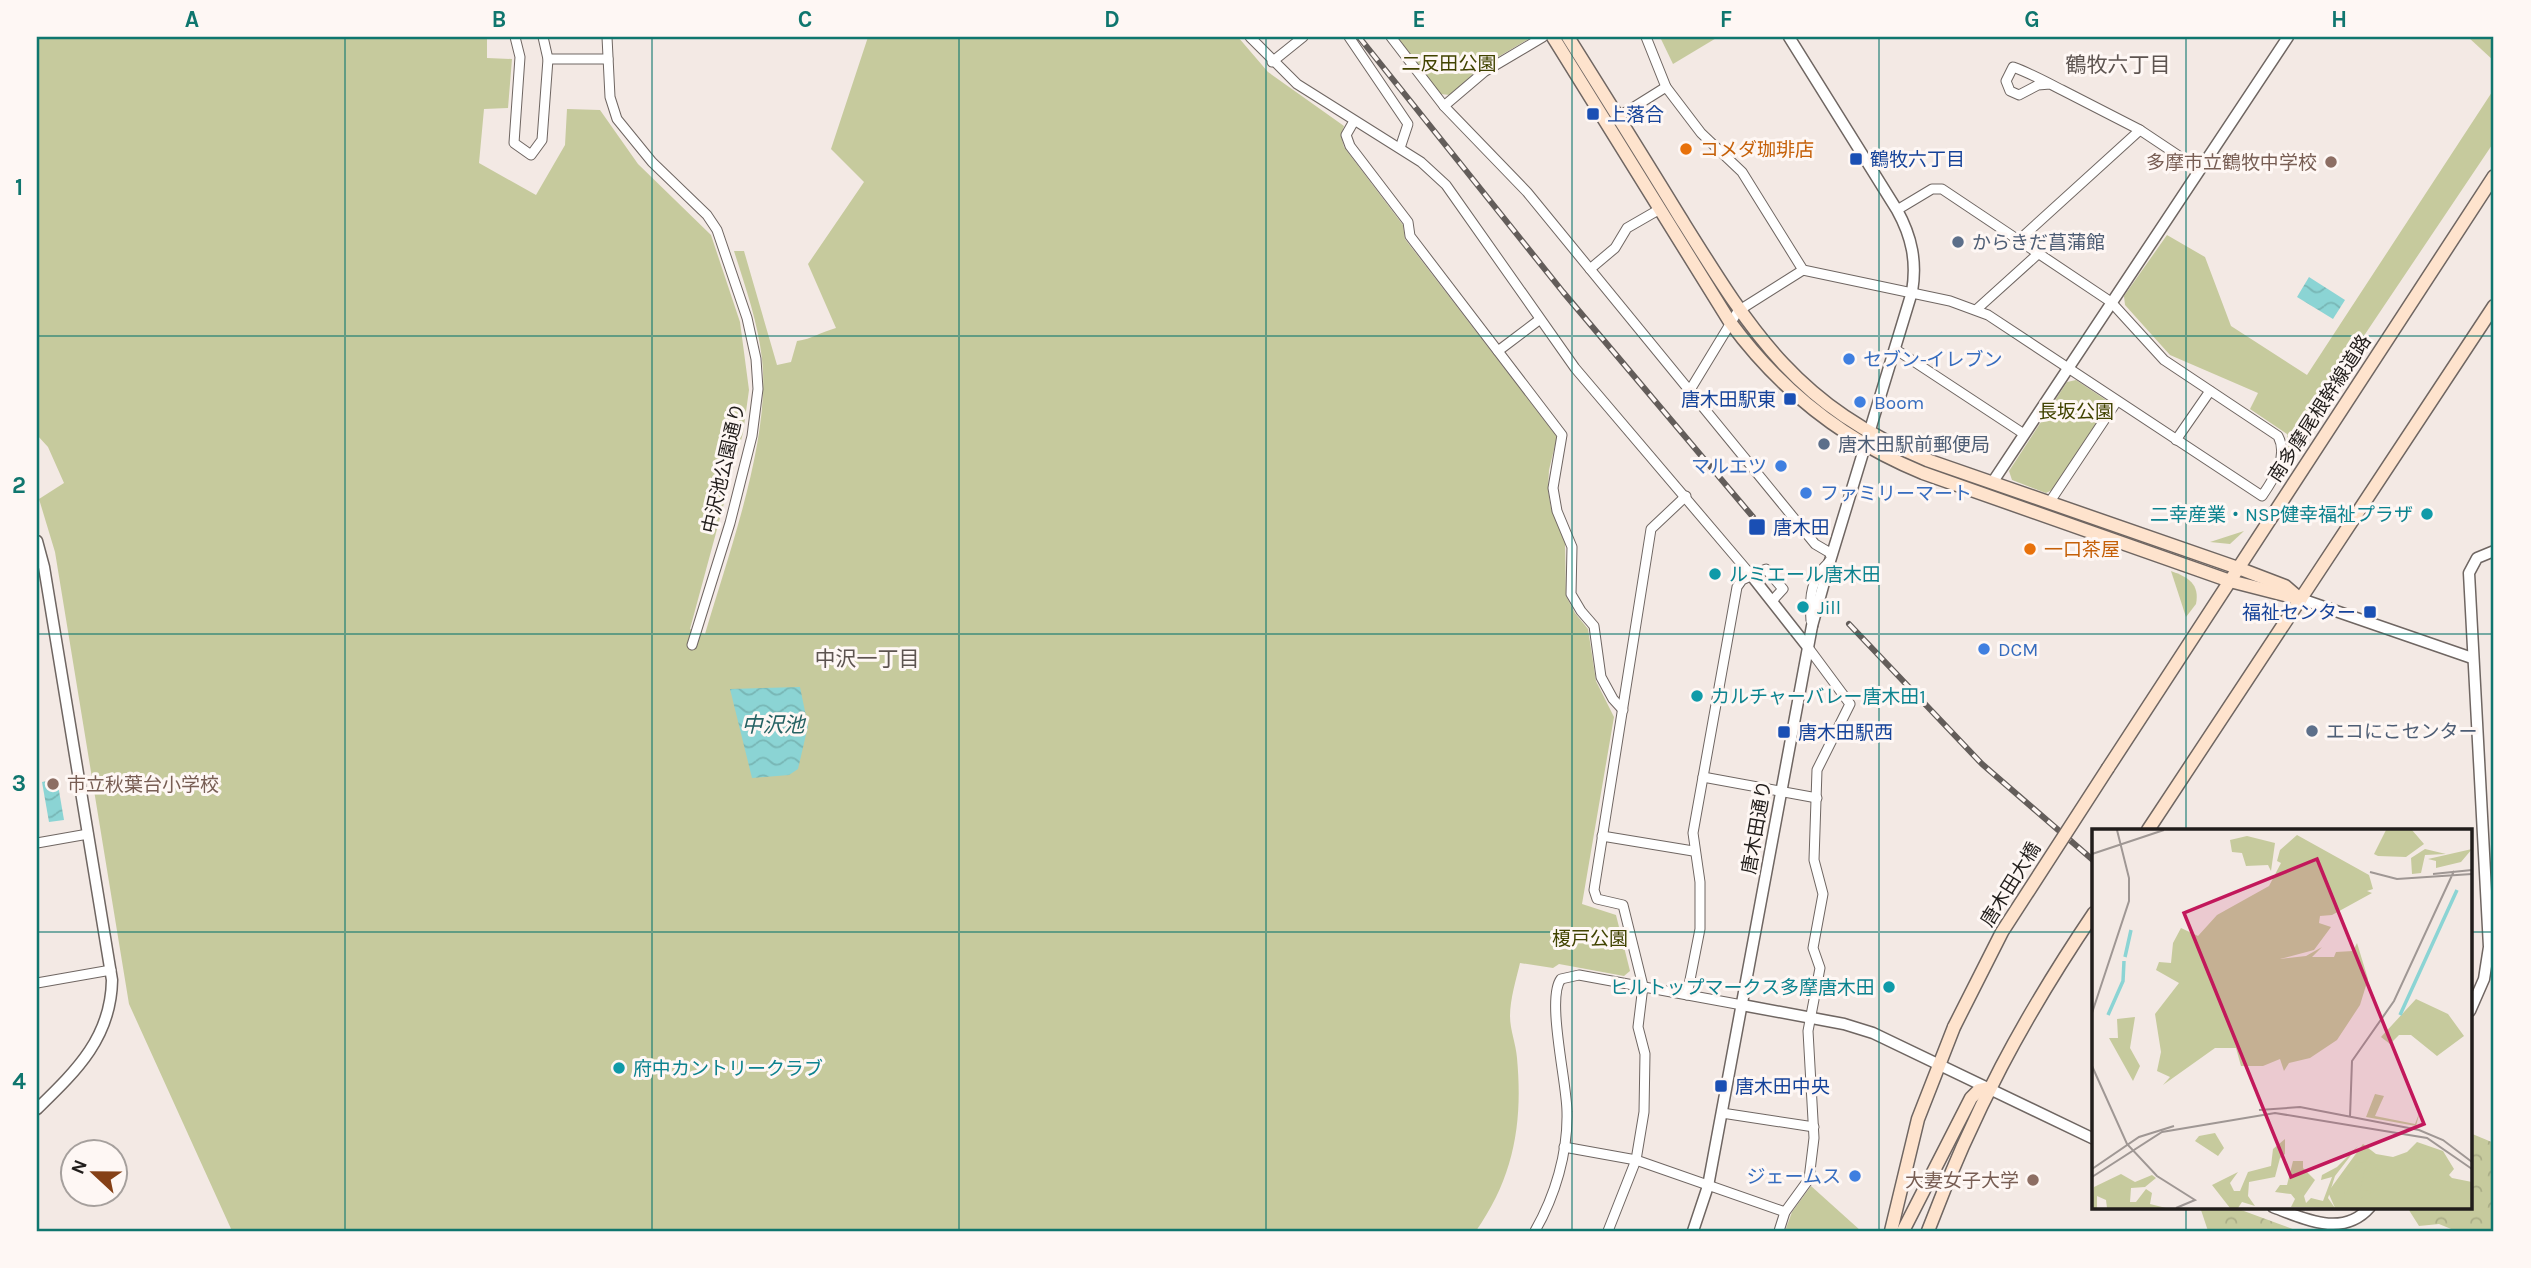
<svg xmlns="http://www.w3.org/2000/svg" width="2531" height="1268" font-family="Karla,'Noto Sans JP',sans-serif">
	<defs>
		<pattern id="forest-crowns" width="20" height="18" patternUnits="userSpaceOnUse" patternTransform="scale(1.75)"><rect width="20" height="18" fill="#c6ca9d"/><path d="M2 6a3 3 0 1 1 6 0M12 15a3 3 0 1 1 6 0" fill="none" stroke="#aaad87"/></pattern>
		<pattern id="water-waves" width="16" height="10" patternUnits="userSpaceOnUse" patternTransform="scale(1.75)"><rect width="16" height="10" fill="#8bd4d4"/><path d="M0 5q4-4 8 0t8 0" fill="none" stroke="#78b6b5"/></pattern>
	</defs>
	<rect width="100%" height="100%" fill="#f3e9e4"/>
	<g fill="#c6ca9d">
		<path d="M37 37H487V58L512 59 508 108 484 109 479 163 536 195 565 145 567 109 600 110 638 164 711 235 740 322 749 390 743 433 690 629 705 634C728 555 771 440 762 359 758 322 745 286 734 251H744L777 365 791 362 797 341C812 339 821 332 836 328L808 264 864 182 831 149 868 37H1238L1268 72 1344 126 1341 136 1344 147 1403 225 1405 239 1557 437 1549 470 1548 490 1551 508 1565 543 1566 596 1575 613 1588 629 1596 681 1614 717 1582 904 1616 915 1630 971 1624 976 1559 964 1553 968 1520 963C1516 980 1510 999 1510 1016 1510 1030 1516 1044 1517 1058 1523 1123 1514 1177 1476 1231H232L129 1004 55 552 39 499 64 483 48 447 37 435Z"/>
		<path d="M1397 37H1532L1481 67 1450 95 1440 94Z"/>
		<path d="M1660 37H1718L1673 64Z"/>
		<path d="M2468 37H2488L2494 43V61Z"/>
		<path d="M2494 89V142L2288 449 2287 434 2250 409 2258 393 2170 355 2125 305 2124 296 2167 235 2205 257 2231 326 2307 375Z"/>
		<path d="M2076 380 2106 400V408L2052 490 2046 493 2012 480 2009 471 2067 382Z"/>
		<path d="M2244 531 2230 544 2210 542Z"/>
		<path d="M2171 571C2188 577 2200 584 2196 604L2186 617Z"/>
		<path d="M1811 1186 1861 1231H1785L1792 1212Z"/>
	</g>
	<g fill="url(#forest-crowns)">
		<path d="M2470 1133 2494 1143V1231H2456L2439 1224 2419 1226 2407 1207H2470Z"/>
		<path d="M2200 1207H2233L2298 1231H2208Z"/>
	</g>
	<g fill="url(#water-waves)">
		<path d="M2309 277 2345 300 2333 319 2297 297Z"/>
		<path d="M800 687 808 726 798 769 789 775 752 778 730 689Z"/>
		<path d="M57 779 64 820 49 822 42 782Z"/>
	</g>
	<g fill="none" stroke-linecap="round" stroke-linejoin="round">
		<defs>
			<g id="minor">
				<path d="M515 37 520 57 514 143 531 155 542 140 548 59 543 37"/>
				<path d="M607 37 610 97 617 119 652 162 707 215 717 230 747 318 756 359 758 389 752 436 730 523 692 645"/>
				<path d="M1250 37 1297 84 1421 162 1446 185 1575 368 1751 575"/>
				<path d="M1349 37 1408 124 1400 148"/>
				<path d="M1391 37 1444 106 1527 192 1815 544 1832 554"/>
				<path d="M1646 37 1666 87 1701 133 1742 172 1803 270 1950 301 1988 315 2262 496C2273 480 2289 457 2278 436L2164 360 2111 302 1942 189H1932L1897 210"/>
				<path d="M548 59H608"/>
				<path d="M1272 62 1303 37"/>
				<path d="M2050 84 2038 85 2019 95 2010 91 2006 81 2013 67C2030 73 2046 82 2062 90L2140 130 2200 170"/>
				<path d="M1444 106 1484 72 1543 37"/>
				<path d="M1618 117 1666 87"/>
				<path d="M1354 121 1346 135 1350 146 1408 222 1410 236 1562 435 1553 488 1557 511 1572 547 1571 594 1581 611 1594 626 1601 677 1613 699 1623 710"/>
				<path d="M2019 240 2140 130"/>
				<path d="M1590 269 1615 248 1627 228 1660 209"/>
				<path d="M1977 309 2039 253"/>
				<path d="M1895 349 2024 434"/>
				<path d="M1498 351 1539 320"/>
				<path d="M1690 390 1738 311 1803 270"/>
				<path d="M2176 440 2210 391"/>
				<path d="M2049 503 2117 401"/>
				<path d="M1703 777 1817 798"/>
				<path d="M1602 836 1693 851"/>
				<path d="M37 843 88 834"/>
				<path d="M37 983 111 970"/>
				<path d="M1687 995 1700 929V882L1693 833 1737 587 1742 580 1766 569 1783 589 1772 601"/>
				<path d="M1722 1113 1814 1127"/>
				<path d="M1564 1147 1636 1160 1785 1212"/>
				<path d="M1535 1231C1555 1196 1568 1153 1567 1112 1567 1083 1546 998 1561 979L1579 975 1742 1005"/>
				<path d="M1608 1231 1636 1160 1644 1112 1645 1054 1638 1027 1643 986 1623 905 1597 899 1594 890 1651 529 1686 496"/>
				<path d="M1779 1231 1785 1212 1809 1179 1814 1138 1808 1031 1820 968 1813 948 1823 894 1814 860 1817 770 1850 704 1807 646"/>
			</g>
			<g id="tertiary">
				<path d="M1789 37 1897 210C1912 237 1917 262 1912 292L1830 561"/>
				<path d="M1992 483 2288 37"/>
				<path d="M37 541 44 567 112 980C111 1038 76 1071 37 1109"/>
				<path d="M1751 575 1807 646"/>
				<path d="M2301 599 2472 658"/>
				<path d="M1742 1005 1844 1024 1873 1033 2094 1139"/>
				<path d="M2470 1011 2484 979 2489 947 2469 573 2477 558 2494 551"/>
				<path d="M2273 1207C2305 1219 2343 1238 2370 1207"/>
				<path d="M1693 1231 1708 1186 1812 626"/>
			</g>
			<g id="secondary">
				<path d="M1553 37 1730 322C1780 390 1845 441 1923 473L2230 581 2301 599"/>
				<path d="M1568 37C1605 96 1642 155 1678 214 1751 331 1794 405 1927 460L2238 568 2285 586 2300 599"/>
				<path d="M2108 768 2494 176"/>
				<path d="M2148 830 2494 306"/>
				<path d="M1891 1231 1918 1119 1954 1027"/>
				<path d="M1903 1231 1971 1098 1979 1090 1988 1088"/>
				<path d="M1928 1231C1973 1112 2023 1018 2094 913"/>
			</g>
		</defs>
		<use href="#minor" stroke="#6f6662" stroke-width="11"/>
		<use href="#tertiary" stroke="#6f6662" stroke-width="13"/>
		<use href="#secondary" stroke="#6f6662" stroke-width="15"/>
		<use href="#minor" stroke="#fff" stroke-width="9"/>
		<use href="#tertiary" stroke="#fff" stroke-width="10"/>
		<use href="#secondary" stroke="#fee3cd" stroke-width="12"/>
		<defs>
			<g id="rail">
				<path d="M1359 37 1563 292 1753 517"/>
				<path d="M1849 624 1982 764 2094 861"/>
			</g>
		</defs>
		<use href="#rail" stroke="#635d5a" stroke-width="6"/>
		<use href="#rail" stroke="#fef7f4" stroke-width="3.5" stroke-dasharray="10" stroke-linecap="butt"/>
		<defs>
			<path id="minor-bridge" d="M1811 621C1809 595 1811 579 1830 561"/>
			<path id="tertiary-bridge" d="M1812 626 1830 561"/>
			<path id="secondary-bridge" d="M1954 1027 2002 932 2108 768"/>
		</defs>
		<use href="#minor-bridge" stroke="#6f6662" stroke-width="11" stroke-linecap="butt"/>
		<use href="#tertiary-bridge" stroke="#6f6662" stroke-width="13" stroke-linecap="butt"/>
		<use href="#secondary-bridge" stroke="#6f6662" stroke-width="15" stroke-linecap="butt"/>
		<use href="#minor-bridge" stroke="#fff" stroke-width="9"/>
		<use href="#tertiary-bridge" stroke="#fff" stroke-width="10"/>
		<use href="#secondary-bridge" stroke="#fee3cd" stroke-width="12"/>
	</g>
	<path fill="none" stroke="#0f766e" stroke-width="2" stroke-opacity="0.55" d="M345 37V1231M652 37V1231M959 37V1231M1266 37V1231M1572 37V1231M1879 37V1231M2186 37V830M37 336H2494M37 634H2494M37 932H2094M2470 932H2494M2186 1207V1231"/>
	<g fill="#1a4fb4" stroke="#fef7f4" stroke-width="2.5">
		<rect x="1586" y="107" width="14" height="14" rx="3.5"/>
		<rect x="1849" y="152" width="14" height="14" rx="3.5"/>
		<rect x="1783" y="392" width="14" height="14" rx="3.5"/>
		<rect x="1748" y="518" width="18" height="18" rx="3.5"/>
		<rect x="2363" y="605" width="14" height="14" rx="3.5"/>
		<rect x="1777" y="725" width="14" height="14" rx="3.5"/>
		<rect x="1714" y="1079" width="14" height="14" rx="3.5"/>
	</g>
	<g fill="#e8710a" stroke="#fef7f4" stroke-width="2.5">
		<circle cx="1686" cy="149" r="7"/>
		<circle cx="2030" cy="549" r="7"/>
	</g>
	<g fill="#8d6e63" stroke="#fef7f4" stroke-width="2.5">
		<circle cx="2331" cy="162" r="7"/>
		<circle cx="53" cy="784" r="7"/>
		<circle cx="2033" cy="1180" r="7"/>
	</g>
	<g fill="#5c6f8a" stroke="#fef7f4" stroke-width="2.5">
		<circle cx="1958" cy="242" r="7"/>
		<circle cx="1824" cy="444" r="7"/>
		<circle cx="2312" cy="731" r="7"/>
	</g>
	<g fill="#3f7fe0" stroke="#fef7f4" stroke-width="2.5">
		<circle cx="1849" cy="359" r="7"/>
		<circle cx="1860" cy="402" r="7"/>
		<circle cx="1781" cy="466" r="7"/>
		<circle cx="1806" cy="493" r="7"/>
		<circle cx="1984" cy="649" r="7"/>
		<circle cx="1855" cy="1176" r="7"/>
	</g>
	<g fill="#0f9aa8" stroke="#fef7f4" stroke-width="2.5">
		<circle cx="2427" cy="514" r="7"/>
		<circle cx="1715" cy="574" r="7"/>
		<circle cx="1803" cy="607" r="7"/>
		<circle cx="1697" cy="696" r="7"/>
		<circle cx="1889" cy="987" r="7"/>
		<circle cx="619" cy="1068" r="7"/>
	</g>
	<g text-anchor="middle" stroke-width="6" stroke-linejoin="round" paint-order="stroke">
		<g font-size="19" fill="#414300" stroke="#fef7f4">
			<text x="1449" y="70">二反田公園</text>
			<text x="2076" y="418">長坂公園</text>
			<text x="1590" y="945">榎戸公園</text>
		</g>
		<g font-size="19" fill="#164399" stroke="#fef7f4" text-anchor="start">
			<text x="1607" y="121">上落合</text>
			<text x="1870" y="166">鶴牧六丁目</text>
			<text x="1776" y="406" text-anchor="end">唐木田駅東</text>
			<text x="1773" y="534">唐木田</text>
			<text x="2356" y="619" text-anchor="end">福祉センター</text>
			<text x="1798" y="739">唐木田駅西</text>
			<text x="1735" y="1093">唐木田中央</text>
		</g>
		<g font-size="19" fill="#c56008" stroke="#fef7f4" text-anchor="start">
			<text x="1700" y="156">コメダ珈琲店</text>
			<text x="2044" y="556">一口茶屋</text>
		</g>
		<g font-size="19" fill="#785e54" stroke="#fef7f4" text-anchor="end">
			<text x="2317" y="169">多摩市立鶴牧中学校</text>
			<text x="67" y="791" text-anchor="start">市立秋葉台小学校</text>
			<text x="2019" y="1187">大妻女子大学</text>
		</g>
		<g font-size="19" fill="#4e5e75" stroke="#fef7f4" text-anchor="start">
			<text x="1972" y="249">からきだ菖蒲館</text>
			<text x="1838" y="451">唐木田駅前郵便局</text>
			<text x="2326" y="738">エコにこセンター</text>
		</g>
		<g font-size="19" fill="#366cbe" stroke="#fef7f4" text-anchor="start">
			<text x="1863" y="366">セブン-イレブン</text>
			<text x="1874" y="409">Boom</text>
			<text x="1767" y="473" text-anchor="end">マルエツ</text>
			<text x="1820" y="500">ファミリーマート</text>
			<text x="1998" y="656">DCM</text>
			<text x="1841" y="1183" text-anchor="end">ジェームス</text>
		</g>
		<g font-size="19" fill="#211d1b" stroke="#fef7f4">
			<text transform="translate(2319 408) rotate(-57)" y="7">南多摩尾根幹線道路</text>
			<text transform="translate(723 468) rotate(-77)" y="7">中沢池公園通り</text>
			<text transform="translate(1756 827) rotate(-80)" y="7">唐木田通り</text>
			<text transform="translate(2010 884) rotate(-58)" y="7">唐木田大橋</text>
		</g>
		<g font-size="19" fill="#0d838f" stroke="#fef7f4" text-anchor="start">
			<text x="2413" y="521" text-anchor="end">二幸産業・NSP健幸福祉プラザ</text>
			<text x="1729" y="581">ルミエール唐木田</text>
			<text x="1817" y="614">Jill</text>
			<text x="1711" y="703">カルチャーバレー唐木田1</text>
			<text x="1875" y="994" text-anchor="end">ヒルトップマークス多摩唐木田</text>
			<text x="633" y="1075">府中カントリークラブ</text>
		</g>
		<g font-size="21" fill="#5d5450" stroke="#fef7f4">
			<text x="2118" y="72">鶴牧六丁目</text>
			<text x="867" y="666">中沢一丁目</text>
		</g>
		<g font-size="21" font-style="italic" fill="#266263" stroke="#fef7f4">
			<text x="773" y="732">中沢池</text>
		</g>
	</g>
	<g transform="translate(2092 829)">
		<rect width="380" height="380" fill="#f3e9e4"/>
		<path d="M294 1H320L332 15 314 28 286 27 282 25ZM205 6 277 46 281 60 275 62 280 64 240 86 228 87 227 94 239 98 222 121 188 130 214 127 230 118 220 128H242L244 123 261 122 265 114 276 150 268 176 245 211 218 229 197 234 192 242 188 230 171 237H149L144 219H123L71 256 78 248 65 242 69 223 63 185 87 154 64 141 67 133 79 134 81 114 89 99 106 107 125 86 177 57 189 34 185 32 188 21ZM155 7 183 14 179 42 176 36 154 37 150 24 140 23 138 11ZM333 20 354 25 333 26 329 44 320 45 319 29ZM380 20 369 33 344 39V32L336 30ZM324 170 356 185 372 207 345 227 319 206H307L298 215 289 208ZM43 188 38 219 48 237 41 252 17 209H26L25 190ZM283 265 292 267 283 287 323 295 328 282 324 297 274 288ZM123 304 132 319 126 327 103 312 107 307ZM325 313 351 322 362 340 357 346 360 349 380 353V379H243L236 363 271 315 284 325 301 328 315 323Z" fill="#c6ca9d"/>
		<path d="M193 310V325L188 329 183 348 157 353 156 367 163 377 150 373 146 379H138L120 356 146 343 138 354 142 362H148L156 343 179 337 181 320ZM266 317 243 347 236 369 243 379 199 378 203 370 199 365 183 363 188 356H195L201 332H211V339L223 351 212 367 214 374 219 369 231 372 240 348 229 351 230 346 245 338ZM276 332 289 343H299L287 346 273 340 268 361 282 362 252 379 253 349 267 334ZM29 345 43 353 60 346 64 349 53 358 39 359 38 373H44L54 360 60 364 58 375 74 379H15L14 371 5 367V379H0L2 358Z" fill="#c6ca9d"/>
		<path fill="none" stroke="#8bd4d4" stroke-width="3.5" d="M33 128 39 101M16 186 31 152 32 132M308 186 365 61"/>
		<path fill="none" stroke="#9f9794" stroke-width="2" d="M0 25 72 1M278 43 305 50 380 45M341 45 380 41M0 184 37 72V49L25 1M0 237 35 315 65 347 103 371 84 379M167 281 208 278 327 301 351 311 380 333M258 288 260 232 302 172 362 42M0 340 47 308 82 297M0 348 70 303 183 284 335 309 380 340"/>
		<path fill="#c2185b" fill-opacity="0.15" stroke="#c2185b" stroke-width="3.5" d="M225 30 332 295 199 348 92 84Z"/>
		<rect width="380" height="380" fill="none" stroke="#211d1b" stroke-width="3.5"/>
	</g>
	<rect width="2531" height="1268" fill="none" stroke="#fef7f4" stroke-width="77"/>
	<g transform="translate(94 1173) rotate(292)"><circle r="33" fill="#fef7f4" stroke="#a6a09d" stroke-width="2"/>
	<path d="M0-5L12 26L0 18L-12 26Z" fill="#854016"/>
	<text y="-10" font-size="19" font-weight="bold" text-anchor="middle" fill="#211d1b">N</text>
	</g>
	<rect x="38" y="38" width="2454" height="1192" fill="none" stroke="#0f766e" stroke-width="2.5"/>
	<g font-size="23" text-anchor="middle" font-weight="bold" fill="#0f766e">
		<text x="192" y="27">A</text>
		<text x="499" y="27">B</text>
		<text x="805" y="27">C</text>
		<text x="1112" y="27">D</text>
		<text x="1419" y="27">E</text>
		<text x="1726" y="27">F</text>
		<text x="2032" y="27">G</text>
		<text x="2339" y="27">H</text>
		<text x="19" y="195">1</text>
		<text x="19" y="493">2</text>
		<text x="19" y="791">3</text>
		<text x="19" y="1089">4</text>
	</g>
</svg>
